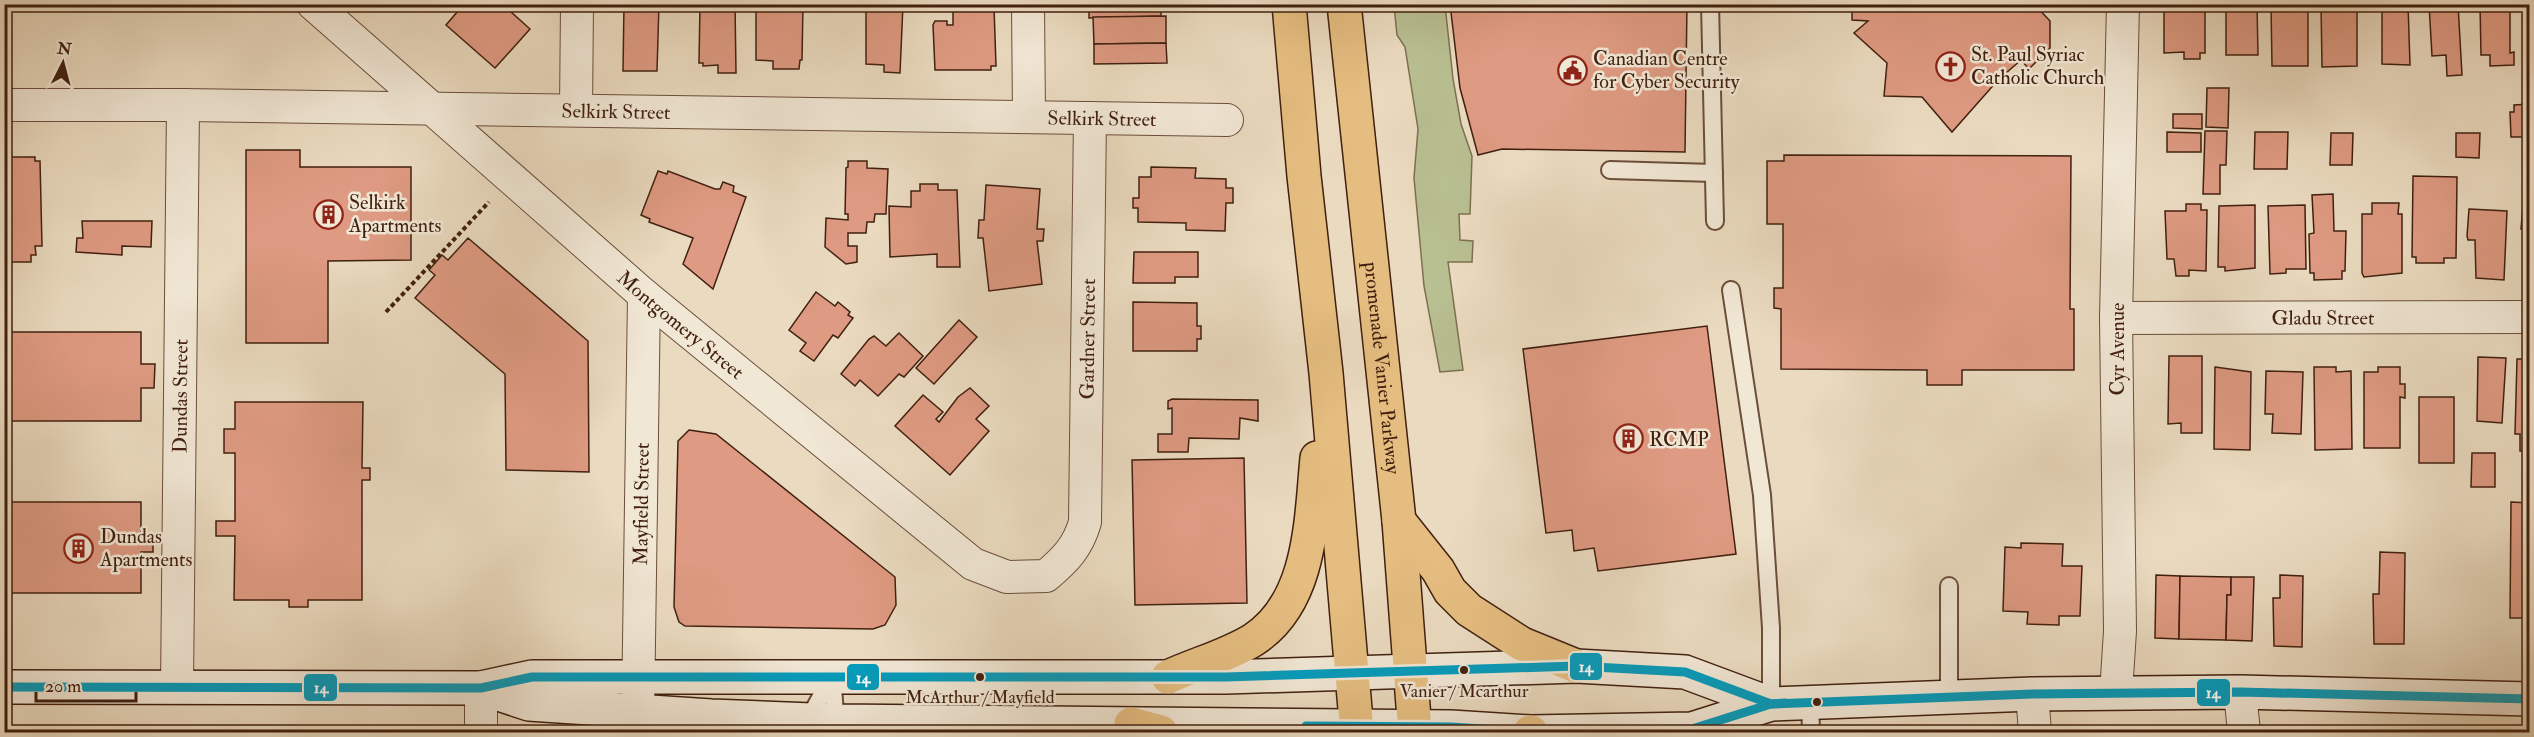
<svg xmlns="http://www.w3.org/2000/svg" width="2534" height="737" font-family="'IM FELL Double Pica',serif">
	<rect width="100%" height="100%" fill="#eadabf"/>
	<filter id="stains"><feTurbulence type="fractalNoise" baseFrequency=".00333" numOctaves="4"/><feColorMatrix values="0 0 0 0 .2 0 0 0 0 .09 0 0 0 0 .02 0 0 0 .5 -.17"/></filter>
	<radialGradient id="worn" r=".72"><stop offset=".6" stop-color="#630" stop-opacity="0"/><stop offset="1" stop-color="#630" stop-opacity=".3"/></radialGradient>
	<path fill="#b8bf91" stroke="#7c7050" stroke-width="1.5" d="M1394 5H1445L1453 79 1461 124 1472 156 1470 214H1459L1460 240 1473 241 1472 262H1448L1463 370 1440 372 1424 286 1414 178 1418 129 1405 47 1397 35Z"/>
	<g fill="#de9a82" stroke="#41200f" stroke-width="1.5">
		<path d="M464 4H502L530 29 495 68 446 25Z"/>
		<path d="M624 4H659L657 71H623Z"/>
		<path d="M700 4H735L736 73H718V65L703 66V63H699Z"/>
		<path d="M756 4H803L802 60H800L799 69H773V61L756 60Z"/>
		<path d="M866 4H903L900 73 884 72V65L866 64Z"/>
		<path d="M1089 4H1161V16L1089 18Z"/>
		<path d="M1450 4H1687L1685 152 1502 149 1478 155 1460 88Z"/>
		<path d="M1852 4H2017L2023 11 2029 4H2034L2050 21V48L2029 69 2021 60 1998 80 1952 132 1922 97 1884 96 1887 63 1854 33 1868 21 1852 20Z"/>
		<path d="M2226 4H2257L2258 55H2226Z"/>
		<path d="M2308 4V66H2272L2271 5Z"/>
		<path d="M2321 4H2357V66L2322 67Z"/>
		<path d="M2382 4H2408L2410 65 2382 64Z"/>
		<path d="M2429 4H2458L2462 75 2447 76 2446 55 2432 56Z"/>
		<path d="M2480 4H2510V53L2514 52V65L2490 66V55H2481Z"/>
		<path d="M2164 5H2205V53H2200V59H2184V52L2164 53Z"/>
		<path d="M964 7H994L996 66H991V70H935L933 25 935 21H947V25H953V9Z"/>
		<path d="M1166 16V43L1094 44 1093 17Z"/>
		<path d="M1166 43 1167 63 1094 64V44Z"/>
		<path d="M2207 88H2229L2228 128 2206 127Z"/>
		<path d="M2530 104V137H2511L2510 112H2514V105Z"/>
		<path d="M2173 114H2202V129L2173 128Z"/>
		<path d="M2205 131H2227L2226 165H2220V194H2203Z"/>
		<path d="M2167 132 2201 133V152H2167Z"/>
		<path d="M2255 132H2288L2287 169H2254Z"/>
		<path d="M2331 133H2353L2352 165H2330Z"/>
		<path d="M2456 133H2480L2479 158 2456 157Z"/>
		<path d="M246 150H300V167H411V260L328 261V343H246Z"/>
		<path d="M1784 155 2071 156 2070 309H2074V370H1962V385H1927V370L1781 369V309L1774 308V288H1783V224H1767V161H1784Z"/>
		<path d="M4 157H35V161H40L42 246H35L36 255H31V262H4Z"/>
		<path d="M848 161H867V168L888 169 886 214H875L874 222H867L866 233H848V246H857V262L846 264 825 247 826 218 848 220V214H845L846 168 848 167Z"/>
		<path d="M1151 167 1196 168 1195 178 1226 179V188H1233V203H1226L1225 231 1186 230V223L1138 222V208H1133V198H1139V177H1151Z"/>
		<path d="M658 171 667 174 668 171 715 189H720L723 182 734 186 733 192 746 197 713 289 683 264 693 238 649 222 650 219 641 215Z"/>
		<path d="M2413 176 2457 177 2456 258H2444V263H2416V257H2412Z"/>
		<path d="M920 184H938V190H957L960 267H937V254L890 257 889 206 911 207V191H920Z"/>
		<path d="M986 185 1040 189 1037 229H1044L1043 241H1037L1042 284 989 291 983 238H978L979 220H984Z"/>
		<path d="M2524 193H2530V267H2524V229H2521Z"/>
		<path d="M2333 194 2334 231H2346L2345 271H2342V279L2314 280V273H2310L2309 234 2314 233 2312 195Z"/>
		<path d="M2372 203H2399L2398 214H2402V273L2364 277 2362 273V214H2372Z"/>
		<path d="M2186 204H2201V210H2207L2206 271 2189 270V276H2176L2174 259H2167L2165 211H2186Z"/>
		<path d="M2255 205V268L2225 271V267H2218L2219 206Z"/>
		<path d="M2305 205 2306 269H2286V273L2270 274 2268 206Z"/>
		<path d="M2469 209 2507 211 2504 280 2476 278 2475 240H2468L2467 236Z"/>
		<path d="M82 221H152L151 247 122 246V255L76 252 77 238H83Z"/>
		<path d="M468 238 588 341 589 472 506 470 505 374 415 298 435 275 429 270 442 255 448 260Z"/>
		<path d="M1134 252H1198V277H1175V283H1133Z"/>
		<path d="M816 292 835 306 838 302 850 312 848 315 853 318 838 338 833 335 814 361 800 351 806 343 789 330Z"/>
		<path d="M1133 302 1197 303V326H1201V339H1197V351H1133Z"/>
		<path d="M959 320 977 337 934 384 916 368Z"/>
		<path d="M1707 326 1736 554 1598 571 1594 548 1574 551 1572 530 1546 533 1523 349Z"/>
		<path d="M4 332H141V364H155L154 388H141V421H4Z"/>
		<path d="M899 333 923 356 904 377 899 374 878 396 860 380 855 386 841 374 869 339 874 336 886 346Z"/>
		<path d="M2169 356H2202V433H2181V423L2168 424Z"/>
		<path d="M2478 357 2506 358 2502 423 2477 421Z"/>
		<path d="M2517 359H2530V451H2520V434H2515Z"/>
		<path d="M2215 367 2251 372 2250 450 2214 449Z"/>
		<path d="M2314 367H2336V372L2351 371 2352 449 2315 450Z"/>
		<path d="M2378 367H2400V384H2405V398L2400 397V448H2364V372H2378Z"/>
		<path d="M2266 371 2303 372 2301 434 2272 433 2273 414H2265Z"/>
		<path d="M970 388 989 406 976 419 989 431 950 475 895 426 923 395 943 412 936 419 939 422 958 397Z"/>
		<rect x="2419" y="397" width="35" height="66"/>
		<path d="M1172 399 1258 400V421L1240 418 1239 439 1189 438 1188 452H1158V434H1172V408L1168 409V401Z"/>
		<path d="M235 402H363L362 468H370V480H362V600H308V607H289V600H234L235 536H216V521H235V453H224V429H235Z"/>
		<path d="M689 430 716 434 895 577 896 605 885 625 873 629 685 626 679 622 674 607 678 441Z"/>
		<path d="M2472 453H2495V487H2471Z"/>
		<path d="M1244 458 1247 603 1135 605 1132 460Z"/>
		<path d="M4 502H141V543H153V552H141V593H4Z"/>
		<path d="M2511 502 2530 503V618H2510Z"/>
		<path d="M2021 543 2063 544 2062 566H2082L2080 616H2059V625L2027 624 2028 612 2003 611 2005 547 2021 548Z"/>
		<path d="M2380 552 2405 553 2404 644H2374L2373 594H2379Z"/>
		<path d="M2156 575 2180 576 2179 639 2155 638Z"/>
		<path d="M2280 575 2303 576 2302 647 2274 646 2273 598H2280Z"/>
		<path d="M2180 576 2231 577V595H2227L2226 640 2179 639Z"/>
		<path d="M2231 577H2254L2252 641 2226 640 2227 595H2231Z"/>
	</g>
	<g fill="none" stroke-linecap="round" stroke-linejoin="round">
		<defs>
			<g id="lane">
				<path d="M1710 4 1715 221"/>
				<path d="M1610 170 1714 173"/>
				<path d="M1731 290 1762 495 1771 628V704"/>
				<path d="M832 676 836 725"/>
				<path d="M1949 696V586"/>
				<path d="M1810 701 1811 732"/>
				<path d="M807 722 832 676"/>
			</g>
			<g id="street">
				<path id="s1" d="M313 4 644 295 973 564 1007 577 1046 576C1065 560 1078 547 1085 522L1090 118"/>
				<path d="M1028 4 1029 117"/>
				<path id="s2" d="M4 105H183L1227 120"/>
				<path d="M576 110 577 4"/>
				<path id="s3" d="M2116 318 2530 317"/>
				<path id="s4" d="M177 687 183 105"/>
				<path d="M2240 692 2244 732"/>
				<path d="M2116 693 2120 631 2116 318 2123 4"/>
				<path d="M2032 694 2035 732"/>
				<path id="s5" d="M638 712 644 295"/>
				<path d="M481 732V688"/>
			</g>
			<g id="secondary">
				<path d="M4 687 481 688 532 677H1226L1576 666 1685 672 1771 704"/>
				<path d="M481 688 529 704 711 716 837 721 1451 727 1531 732 1692 729 1771 704 2032 694 2240 692 2530 699"/>
			</g>
			<g id="primary">
				<path d="M1289 4 1304 176 1326 373 1357 732"/>
				<path id="s6" d="M1344 4 1399 521 1415 732"/>
				<path d="M1399 521 1438 570 1450 591 1469 610 1522 644 1576 666"/>
				<path d="M1168 677C1196 664 1227 656 1253 640 1312 602 1311 519 1317 458"/>
				<path d="M1131 724 1161 732"/>
				<path d="M1530 732H1531"/>
			</g>
		</defs>
		<use href="#lane" stroke="#6b4e3b" stroke-width="20"/>
		<use href="#street" stroke="#6b4e3b" stroke-width="34"/>
		<use href="#secondary" stroke="#41200f" stroke-width="36"/>
		<use href="#primary" stroke="#41200f" stroke-width="36"/>
		<g stroke="#41200f" stroke-width="4" stroke-dasharray="4.5 3" stroke-linecap="butt">
			<path d="M386 312 489 202"/>
			<path d="M2113 728 2211 732"/>
		</g>
		<use href="#lane" stroke="#f1e7d5" stroke-width="16"/>
		<use href="#street" stroke="#f1e7d5" stroke-width="32"/>
		<use href="#secondary" stroke="#f1e7d5" stroke-width="33"/>
		<use href="#primary" stroke="#e5bd80" stroke-width="33"/>
		<defs>
			<g id="bus-1">
				<path d="M4 687 481 688 532 677H1226L1576 666 1685 672 1771 704 2032 694 2240 692 2530 699"/>
				<path d="M1306 726 1451 727 1531 732 1692 729 1771 704 1785 703"/>
			</g>
		</defs>
		<use href="#bus-1" stroke="#f1e7d5" stroke-width="14"/>
		<use href="#bus-1" stroke="#069bbb" stroke-width="9"/>
	</g>
	<defs>
		<symbol id="church-ring" viewBox="-11 -11 22 22"><circle r="9.5" fill="#f1e7d5" stroke="#8f2418" stroke-width="1.5"/><path d="M-1.2-6h2.4v3.5h3.3v2.4h-3.3V6h-2.4V-.1h-3.3v-2.4h3.3Z" fill="#8f2418"/></symbol>
		<symbol id="civic-ring" viewBox="-11 -11 22 22"><circle r="9.5" fill="#f1e7d5" stroke="#8f2418" stroke-width="1.5"/><path d="M-.6-6.5H3V-4.5H.6V-3L4-1V1h2V6H-6V1h2V-1L-.6-3ZM-1.2 2.5V6h2.4V2.5Z" fill="#8f2418"/></symbol>
		<symbol id="building-ring" viewBox="-11 -11 22 22"><circle r="9.5" fill="#f1e7d5" stroke="#8f2418" stroke-width="1.5"/><path d="M-4-6H4V6H1V3H-1V6H-4ZM-2.5-4.3h1.7v1.8h-1.7ZM.8-4.3h1.7v1.8H.8ZM-2.5-1h1.7V.8h-1.7ZM.8-1h1.7V.8H.8Z" fill="#8f2418"/></symbol>
	</defs>
	<g fill-rule="evenodd">
		<use href="#church-ring" x="1934" y="50" width="33" height="33"/>
		<use href="#civic-ring" x="1556" y="54" width="33" height="33"/>
		<use href="#building-ring" x="312" y="198" width="33" height="33"/>
		<use href="#building-ring" x="1612" y="422" width="33" height="33"/>
		<use href="#building-ring" x="62" y="532" width="33" height="33"/>
	</g>
	<g fill="#41200f" stroke="#f1e7d5" stroke-width="2">
		<circle cx="1464" cy="670" r="5"/>
		<circle cx="980" cy="677" r="5"/>
		<circle cx="1817" cy="702" r="5"/>
	</g>
	<g text-anchor="middle" stroke-width="5" stroke-linejoin="round" paint-order="stroke">
		<g font-size="18" fill="#41200f" stroke="#f1e7d5">
			<text x="1464" y="697">Vanier / Mcarthur</text>
			<text x="980" y="703">McArthur / Mayfield</text>
		</g>
		<g font-size="20" fill="#41200f" stroke="#f1e7d5" text-anchor="start">
			<text x="1971" y="61">St. Paul Syriac<tspan x="1971" dy="23">Catholic Church</tspan></text>
			<text x="1593" y="65">Canadian Centre<tspan x="1593" dy="23">for Cyber Security</tspan></text>
			<text x="349" y="209">Selkirk<tspan x="349" dy="23">Apartments</tspan></text>
			<text x="1649" y="446">RCMP</text>
			<text x="100" y="543">Dundas<tspan x="100" dy="23">Apartments</tspan></text>
		</g>
		<g font-size="20" fill="#41200f" stroke="#f1e7d5">
			<text dy="7" stroke="none"><textPath href="#s2" startOffset="612">Selkirk Street</textPath></text>
			<text dy="7" stroke="none"><textPath href="#s2" startOffset="1098">Selkirk Street</textPath></text>
			<text dy="7" stroke="none"><textPath href="#s3" startOffset="207">Gladu Street</textPath></text>
			<text dy="7" stroke="none"><textPath href="#s1" startOffset="488">Montgomery Street</textPath></text>
			<text dy="7" stroke="none"><textPath href="#s1" startOffset="1192">Gardner Street</textPath></text>
			<text transform="translate(2117 349) rotate(-90)" y="7">Cyr Avenue</text>
			<text dy="7" stroke="none"><textPath href="#s6" startOffset="366">promenade Vanier Parkway</textPath></text>
			<text dy="7" stroke="none"><textPath href="#s4" startOffset="291">Dundas Street</textPath></text>
			<text dy="7" stroke="none"><textPath href="#s5" startOffset="208">Mayfield Street</textPath></text>
		</g>
	</g>
	<g stroke="#f1e7d5" stroke-width="2">
		<rect x="1569" y="652" width="34" height="29" rx="6" fill="#069bbb"/>
		<rect x="846" y="663" width="34" height="28" rx="6" fill="#069bbb"/>
		<rect x="303" y="673" width="35" height="29" rx="6" fill="#069bbb"/>
		<rect x="2196" y="678" width="35" height="29" rx="6" fill="#069bbb"/>
	</g>
	<g font-size="16" text-anchor="middle" font-weight="bold" fill="#fff">
		<text x="1586" y="672">14</text>
		<text x="863" y="683">14</text>
		<text x="321" y="693">14</text>
		<text x="2213" y="698">14</text>
	</g>
	<rect width="2534" height="737" fill="none" stroke="#eadabf" stroke-width="24"/>
	<rect x="6" y="6" width="2522" height="725" fill="none" stroke="#41200f" stroke-width="3"/>
	<rect x="12" y="12" width="2510" height="713" fill="none" stroke="#41200f" stroke-width="1.5"/>
	<g transform="translate(63 63) rotate(6)" stroke="#f1e7d5" stroke-width="4.5" paint-order="stroke">
	<path d="M0-4.5L10 22L0 15L-10 22Z" fill="#41200f"/>
	<text y="-9" font-size="16" font-weight="bold" text-anchor="middle" fill="#41200f">N</text>
	</g>
	<path d="M36 692v9h100v-9" fill="none" stroke="#41200f" stroke-width="3"/>
	<text x="45" y="692" font-size="18" fill="#41200f" stroke="#f1e7d5" stroke-width="4.5" paint-order="stroke">20 m</text>
	<rect width="100%" height="100%" filter="url(#stains)"/>
	<rect width="100%" height="100%" fill="url(#worn)"/>
</svg>
